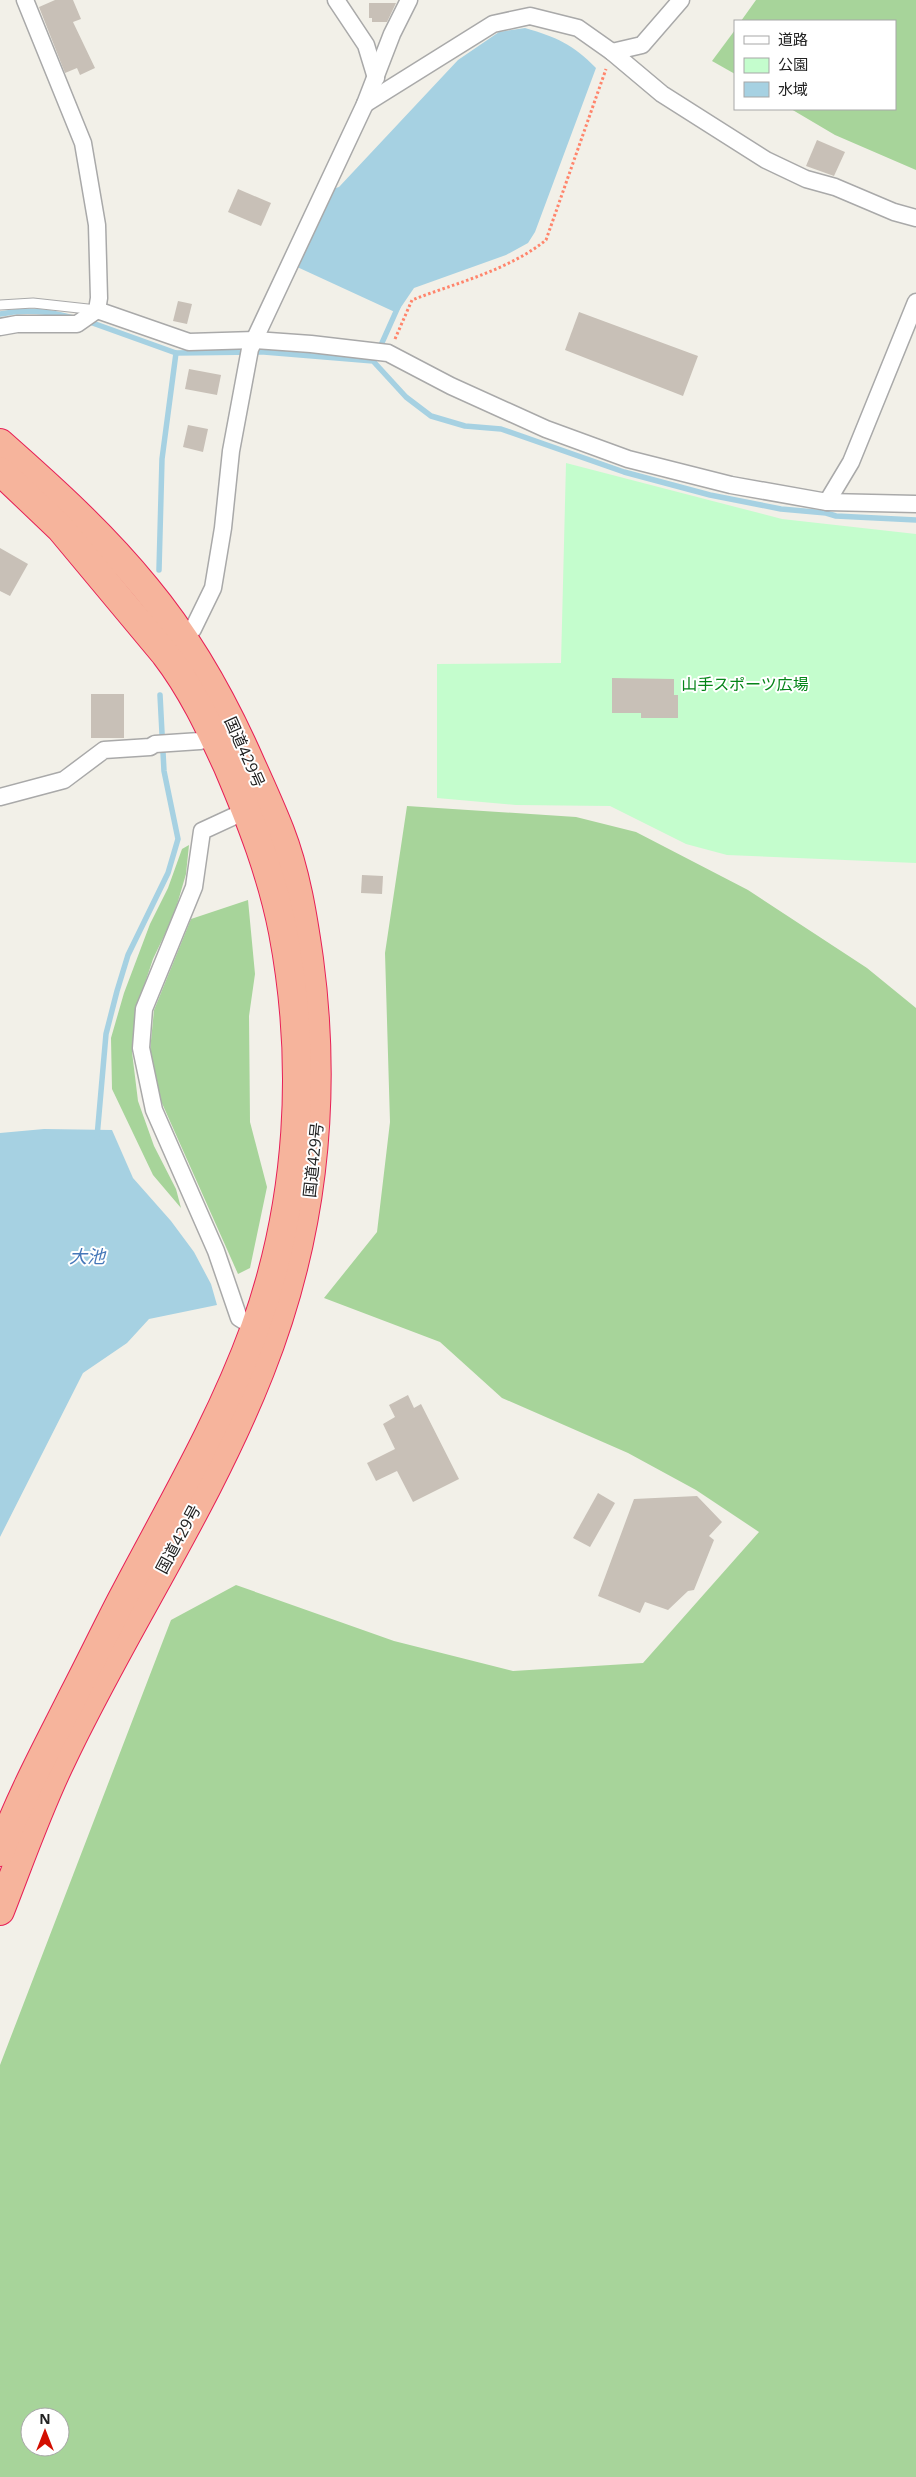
<svg xmlns="http://www.w3.org/2000/svg" width="916" height="2477" font-family="'Open Sans','Noto Sans JP',sans-serif">
	<rect width="100%" height="100%" fill="#f2f0e8"/>
	<g fill="#a7d49a" fill-rule="evenodd">
		<path d="M756 0H916V170L835 135 791 109H895V21H741Z"/>
		<path d="M735 30V74L712 61Z"/>
		<path d="M407 806 576 817 636 832 748 890 867 968 916 1008V2477H0V2065L171 1620 236 1585 394 1641 513 1671 643 1663 759 1532 696 1490 628 1453 502 1398 440 1342 324 1298 377 1232 390 1122 385 953ZM30 2417H60V2447H30Z"/>
		<path d="M189 845 186 874 174 915 153 959 136 1010 132 1052 138 1101 154 1146 176 1189 181 1208 153 1175 112 1089 111 1038 124 993 150 924 168 888 182 849Z"/>
		<path d="M248 900 255 974 249 1016 250 1122 267 1187 250 1268 238 1274 157 1092 150 1051 154 1010 191 919Z"/>
	</g>
	<path fill="#c4fdcd" d="M566 463 782 519 916 534V863L727 855 686 844 610 806 516 805 437 798V664L561 663Z"/>
	<g fill="#a6d1e2">
		<path d="M525 28C556 37 573 44 596 68L535 232 528 243 506 255 414 288 397 313 295 266 329 190 339 187 458 60 499 32Z"/>
		<path d="M44 1129 112 1130 133 1178 171 1221 194 1252 211 1284 217 1305 149 1319 127 1343 83 1373 0 1537V1133Z"/>
	</g>
	<g fill="none" stroke-linecap="round" stroke-linejoin="round">
		<g stroke="#a6d1e2" stroke-width="5.5">
			<path d="M0 314C23 309 50 311 73 318"/>
			<path d="M87 321 176 353 162 459 159 570"/>
			<path d="M381 345 398 307"/>
			<path d="M176 353 264 352 373 361 406 397 431 416 465 426 501 429 624 472 710 495 781 509 826 513 836 516 916 520"/>
			<path d="M97 1137 106 1034 117 991 128 955 168 873 178 839 164 771 160 695"/>
		</g>
	</g>
	<g fill="#c8c0b7">
		<path d="M55 0H73L81 19 73 22 95 68 80 75 77 68 65 73 39 7Z"/>
		<path d="M369 3H396L387 22H372V18H369Z"/>
		<path d="M817 140 845 152 834 176 806 166Z"/>
		<path d="M238 189 271 203 261 226 228 212Z"/>
		<path d="M178 301 192 304 187 324 173 321Z"/>
		<path d="M579 312 698 356 683 396 565 350Z"/>
		<path d="M189 369 221 375 217 395 185 389Z"/>
		<path d="M188 425 208 429 203 452 183 447Z"/>
		<path d="M0 548 28 564 10 596 0 591Z"/>
		<path d="M612 678 674 679V695H678V718H641V713H612Z"/>
		<rect x="91" y="694" width="33" height="44"/>
		<path d="M362 875 383 876 382 894 361 893Z"/>
		<path d="M408 1395 414 1408 421 1404 459 1479 413 1502 397 1471 376 1481 367 1463 395 1449 383 1424 395 1417 389 1405Z"/>
		<path d="M598 1493 615 1503 590 1547 573 1538Z"/>
		<path d="M697 1496 722 1522 709 1536 714 1540 694 1590 688 1591 668 1610 645 1602 640 1613 598 1596 634 1499Z"/>
	</g>
	<g fill="none" stroke-linecap="round" stroke-linejoin="round">
		<defs>
			<path id="service" d="M0 305 33 303 97 310"/>
			<g id="minor">
				<path d="M336 0 366 45 376 78"/>
				<path d="M612 52 642 45 681 0"/>
				<path d="M365 104 493 24 530 16 578 28 612 52 662 94 766 160 806 179 835 187 894 212 916 218"/>
				<path d="M97 310 189 342 255 340 311 344 388 353 451 386 546 429 628 459 731 485 827 502 916 504"/>
				<path d="M0 327 17 324H77L97 310 99 298 97 225 83 143 25 0"/>
				<path d="M827 502 851 462 916 302"/>
				<path d="M179 644 193 629 213 588 223 528 231 451 250 349 365 104 392 34 409 0"/>
				<path d="M0 797 64 780 104 750 150 747 155 744 200 741 221 736"/>
				<path d="M254 807 202 831 194 887 144 1009 141 1048 154 1110 216 1251 239 1318 262 1332"/>
			</g>
			<g id="trunk">
				<path d="M0 443C52 489 102 534 146 588 190 641 223 700 251 764 261 786 271 808 280 831 296 872 303 917 309 959 328 1102 313 1237 260 1371 207 1506 124 1628 62 1759 38 1808 20 1860 0 1911"/>
				<path d="M0 471 60 528 165 654C192 689 210 728 228 767 251 821 272 875 283 932 308 1064 300 1202 255 1328 220 1424 168 1511 121 1601 105 1632 90 1663 74 1694 48 1746 20 1797 0 1852"/>
			</g>
		</defs>
		<use href="#service" stroke="#a9a9a9" stroke-width="11"/>
		<use href="#minor" stroke="#a9a9a9" stroke-width="19"/>
		<use href="#trunk" stroke="#e71f56" stroke-width="30"/>
		<path stroke="#ff856c" stroke-width="3" stroke-dasharray="2.5 2.5" stroke-linecap="butt" d="M395 339 412 300C456 283 509 270 546 240L606 69"/>
		<use href="#service" stroke="#fff" stroke-width="9"/>
		<use href="#minor" stroke="#fff" stroke-width="16"/>
		<use href="#trunk" stroke="#f6b49c" stroke-width="28"/>
	</g>
	<g text-anchor="middle" stroke-width="4" stroke-linejoin="round" paint-order="stroke">
		<g font-size="16" fill="#068519" stroke="#fff">
			<text x="745" y="690">山手スポーツ広場</text>
		</g>
		<g font-size="16" fill="#222" stroke="#fff">
			<text transform="translate(245 752) rotate(66)" y="6">国道429号</text>
			<text transform="translate(313 1160) rotate(-84)" y="6">国道429号</text>
			<text transform="translate(178 1539) rotate(-62)" y="6">国道429号</text>
		</g>
		<g font-size="18" font-style="italic" fill="#4678b9" stroke="#fff">
			<text x="87" y="1263">大池</text>
		</g>
	</g>
	<rect x="734" y="20" width="162" height="90" fill="#ffffff" stroke="#a7a7a7"/>
	<rect x="744" y="36" width="25" height="8" fill="#ffffff" stroke="#a7a7a7"/>
	<text x="778" y="45" font-size="15" fill="#222222">道路</text>
	<rect x="744" y="58" width="25" height="15" fill="#c4fdcd" stroke="#a7a7a7"/>
	<text x="778" y="70" font-size="15" fill="#222222">公園</text>
	<rect x="744" y="82" width="25" height="15" fill="#a6d1e2" stroke="#a7a7a7"/>
	<text x="778" y="95" font-size="15" fill="#222222">水域</text>
	<g transform="translate(45 2432)"><circle r="24" fill="#ffffff" stroke="#a7a7a7"/>
	<path d="M0-4L9 19L0 12L-9 19Z" fill="#d30e00"/>
	<text y="-8" font-size="14" font-weight="bold" text-anchor="middle" fill="#222222">N</text>
	</g>
</svg>
